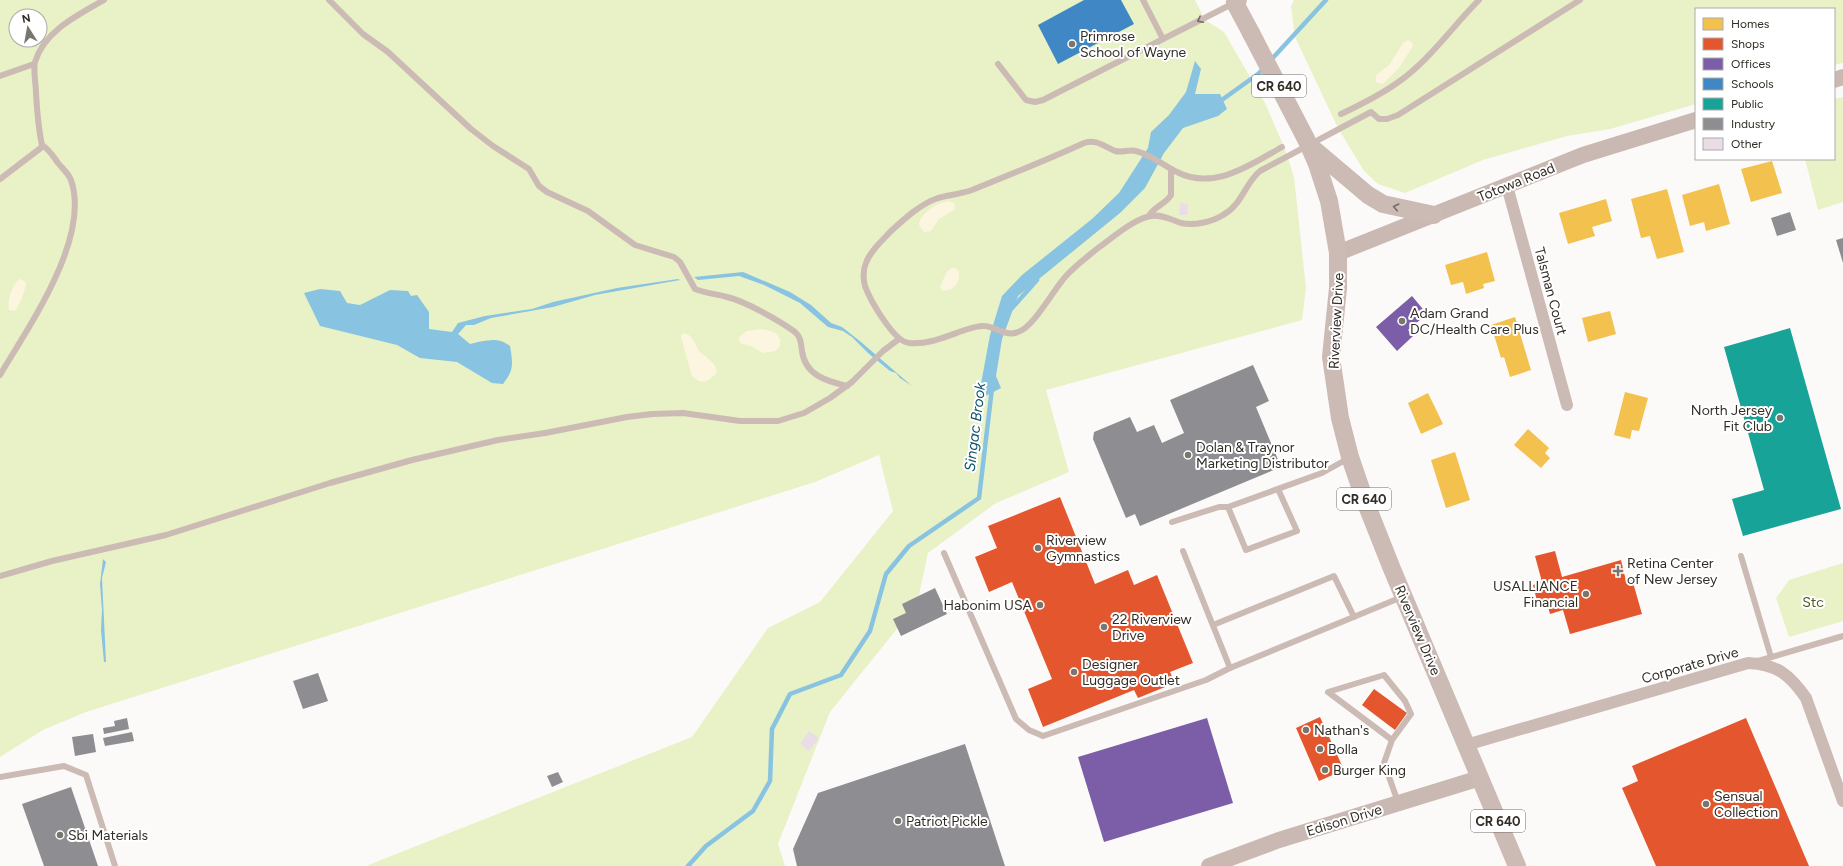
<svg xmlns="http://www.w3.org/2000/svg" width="1843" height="866" font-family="Figtree,sans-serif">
	<rect width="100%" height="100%" fill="#fcfaf8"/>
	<g fill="#e9f1c6" fill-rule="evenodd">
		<path d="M0 0H1195L1205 20 1224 32 1265 103 1285 149 1294 177 1306 288 1302 320 1046 390 1069 472 996 503 928 553 917 604 830 712 778 844 785 866H366L692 737 768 628 820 602 893 511 879 455 815 482 86 712 43 730 0 757ZM16 16H40V40H16Z"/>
		<path d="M1294 0H1843V63L1834 65V9H1696V104L1610 129 1567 136 1483 160 1405 193 1378 184 1364 171 1338 128 1295 37 1291 6Z"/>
		<path d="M1843 97V202L1818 210 1805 159H1834V99Z"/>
		<path d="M1843 563V621L1789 637 1776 598 1789 580Z"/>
	</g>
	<g fill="#fcf6e0">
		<path d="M1408 40 1412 43 1413 46 1399 68 1384 83 1381 84 1376 82V75L1389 65 1403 43Z"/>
		<path d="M947 201 954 203 955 209 939 219 931 231 924 232 919 225C920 213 936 204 947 201Z"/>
		<path d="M951 268H956L959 272C960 283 954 290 943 291L940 287 946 273Z"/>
		<path d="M20 279 26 282C25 292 20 303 15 311L9 310C7 302 12 283 20 279Z"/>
		<path d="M763 329 776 333 780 339V346L775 351 763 353 753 347 740 343 739 337 747 331Z"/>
		<path d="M684 333C695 336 694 345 700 352 707 358 726 369 711 378 708 381 704 382 699 381L692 376 681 337V334Z"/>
	</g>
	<g fill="#88c3e1">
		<path d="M1195 61 1201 69 1195 94H1220L1227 109 1218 116 1183 128 1164 153 1145 188 1120 213 1018 296 1002 339 996 376 1001 388 978 400 990 335 1002 296 1022 275 1092 219 1119 193 1148 148 1151 132 1169 115 1186 92Z"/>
		<path d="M743 272 790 292 811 305 831 323 842 327 861 342 912 386 942 406 900 378 896 373 890 371 868 353 852 337 843 331 828 327 800 303 764 285 739 276 698 280 694 277Z"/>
		<path d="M678 279 680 280 595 295 553 307 491 318 474 325H466L458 334 470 344C485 341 497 336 510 346 513 364 514 370 503 384L492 383 457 362 420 358 397 345 320 326 304 293 320 289 340 291 347 303 360 305 390 290 408 291 411 296 417 295 429 312V329L452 332 458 323 485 316 532 309 553 302 617 288Z"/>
		<path d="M103 559 106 562 102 578 106 662H104L101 630 102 610 100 584Z"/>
	</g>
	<g fill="#f2c14e">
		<path d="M1772 161 1782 193 1751 202 1741 169Z"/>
		<path d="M1719 184 1730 224 1706 231 1704 222 1690 226 1682 195Z"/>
		<path d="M1667 189 1684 252 1657 259 1650 236 1641 238 1631 199Z"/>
		<path d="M1606 199 1612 221 1592 227 1595 236 1568 244 1559 213Z"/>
		<path d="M1487 252 1495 281 1483 284 1484 288 1466 294 1463 282 1451 285 1445 265Z"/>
		<path d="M1610 311 1616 334 1588 342 1582 318Z"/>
		<path d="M1515 317 1531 370 1510 377 1504 357 1501 358 1491 325Z"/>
		<path d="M1625 392 1648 398 1639 431 1632 430 1630 439 1614 435Z"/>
		<path d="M1428 393 1443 424 1421 434 1408 403Z"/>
		<path d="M1528 429 1549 448 1545 453 1550 458 1541 468 1514 445Z"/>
		<path d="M1455 452 1470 500 1446 508 1431 460Z"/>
	</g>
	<g fill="#e4572e">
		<path d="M1060 497 1095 584 1128 570 1134 585 1157 575 1193 663 1170 672 1175 683 1138 698 1134 690 1043 727 1028 689 1052 679 1012 582 989 592 975 557 997 548 988 526Z"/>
		<path d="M1555 551 1562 577 1621 560 1626 581 1632 579 1642 614 1570 634 1563 610 1550 614 1547 603 1538 605 1533 585 1542 582 1535 556Z"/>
		<path d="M1374 689 1407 713 1395 730 1362 705Z"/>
		<path d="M1320 717 1344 770 1319 781 1296 728Z"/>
		<path d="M1746 718 1809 866H1656L1622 788 1638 781 1632 766Z"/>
	</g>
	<g fill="#7b5ea7">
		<path d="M1412 296 1427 314 1408 330 1413 336 1397 351 1376 327Z"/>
		<path d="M1207 718 1233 803 1104 842 1078 757Z"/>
	</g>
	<path fill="#3f88c5" d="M1084 0H1121L1134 24 1058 64 1038 25Z"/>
	<path fill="#17a398" d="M1790 328 1841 509 1743 536 1732 499 1764 490 1724 347Z"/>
	<g fill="#8d8d92">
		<path d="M1790 212 1796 230 1777 236 1771 218Z"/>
		<path d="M1843 238V263L1836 240Z"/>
		<path d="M1253 365 1269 401 1256 407 1281 467 1140 526 1135 514 1126 518 1093 439 1094 432 1130 417 1137 432 1154 425 1162 443 1184 433 1170 400Z"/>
		<path d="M935 588 947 614 901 636 893 619 906 613 902 604Z"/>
		<path d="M318 673 328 701 303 709 293 681Z"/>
		<path d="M127 718 129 729 104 734 103 728 115 726 114 721Z"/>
		<path d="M132 732 134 741 105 746 103 738Z"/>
		<path d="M93 734 96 752 75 756 72 737Z"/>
		<path d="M965 744 1005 866H797L793 849 818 793Z"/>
		<path d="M558 772 563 782 552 787 547 776Z"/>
		<path d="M71 787 98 866H44L22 804Z"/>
	</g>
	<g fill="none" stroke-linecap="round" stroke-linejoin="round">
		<g stroke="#88c3e1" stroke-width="4.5">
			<path d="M1270 61 1326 0"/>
			<path d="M1219 102 1258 74 1264 68"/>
			<path d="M1012 308 1037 280"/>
			<path d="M688 866 706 846 753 811 770 781 772 729 790 694 841 675 870 631 886 574 909 546 979 498 992 388"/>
		</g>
	</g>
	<g fill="#eadde8">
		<path d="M1180 203 1188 204 1187 215H1179Z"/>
		<path d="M809 731 819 738 809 751 800 744Z"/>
	</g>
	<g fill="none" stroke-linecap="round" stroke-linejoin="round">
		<g stroke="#ccbab5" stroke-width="6">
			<path d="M329 0 363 34 388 52 471 129 493 146 529 169 539 186 547 192 588 211 635 245 674 257 680 262 695 289C705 293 716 294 727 297 745 301 780 321 795 332 801 337 801 344 802 351 805 375 826 381 847 386"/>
			<path d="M1143 0 1163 39"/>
			<path d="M998 64 1026 100 1035 102 1043 100 1234 3"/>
			<path d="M0 76 34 64"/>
			<path d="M1341 114C1360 105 1380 95 1397 83 1429 61 1452 27 1479 0"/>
			<path d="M1282 147C1250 165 1214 191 1177 172 1165 166 1149 154 1136 151 1129 149 1123 153 1115 151 1103 146 1097 139 1084 143 1047 160 1009 175 972 190 961 194 949 195 938 198 920 204 903 220 890 232 882 241 870 251 866 263 863 269 863 279 865 286 870 300 894 342 909 343 927 345 945 337 962 331 969 329 977 325 985 326 996 327 1006 337 1018 332 1034 327 1053 290 1066 276 1075 266 1087 257 1098 248 1112 238 1135 218 1151 216 1162 214 1172 220 1181 223 1194 226 1212 222 1223 215 1242 205 1245 183 1260 171L1371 112 1379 119H1387L1398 115 1580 0"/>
			<path d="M0 179 42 147V145"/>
			<path d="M1149 216C1153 207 1166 204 1171 195V169"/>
			<path d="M0 375C29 326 91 238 71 180 69 174 62 168 58 163 53 156 49 149 42 145 38 127 37 110 36 93 36 84 33 71 35 62 44 31 78 15 104 0"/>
			<path d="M1278 489 1297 531 1246 550 1228 507 1322 473 1349 458"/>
			<path d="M1172 522 1219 507H1228"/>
			<path d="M1183 551 1230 668"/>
			<path d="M944 553 1016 719 1029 730 1043 736 1206 680 1230 668 1402 597"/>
			<path d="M1741 556 1771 657"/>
			<path d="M0 576 52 561 166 535 330 483 412 460 498 440 545 433 627 417 652 414 683 413 740 421H778L804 413 830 398 852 382 883 351 899 339"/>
			<path d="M1213 625 1334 576 1354 617"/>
			<path d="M1758 661 1843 636"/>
			<path d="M1392 740 1328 692 1384 675 1405 701 1411 714 1392 740 1384 763 1398 802"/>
			<path d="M0 777 64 766 86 775 115 866"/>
		</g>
		<g stroke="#ccbab5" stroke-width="12">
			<path d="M1507 186 1567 405"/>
			<path d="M1466 745 1748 663C1777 664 1790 675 1806 698L1843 801"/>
		</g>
		<g stroke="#cab9b2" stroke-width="16">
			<path d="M1834 80 1843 77"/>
			<path d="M1338 253 1583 155 1696 120"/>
			<path d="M1209 866 1279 840 1480 778"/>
		</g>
		<g stroke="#ccbab5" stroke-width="18">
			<path d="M1238 0 1235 3 1251 33"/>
			<path d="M1306 139 1317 164 1329 201 1338 253V288L1331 357 1340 418 1350 457 1365 501 1392 569 1517 866"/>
			<path d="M1310 146 1368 195 1383 204 1434 215"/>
		</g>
		<path stroke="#ccbab5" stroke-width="18" d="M1251 33 1306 139"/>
	</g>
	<defs><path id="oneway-chevron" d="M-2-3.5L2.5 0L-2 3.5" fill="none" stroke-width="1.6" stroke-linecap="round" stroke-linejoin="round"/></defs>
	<g stroke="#776c66">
		<use href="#oneway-chevron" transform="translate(1200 20) rotate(153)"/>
		<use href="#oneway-chevron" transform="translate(1396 207) rotate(-167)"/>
	</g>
	<g fill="#79756f" stroke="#fff" stroke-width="1.5">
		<circle cx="1072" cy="44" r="4"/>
		<circle cx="1402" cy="321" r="4"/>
		<circle cx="1780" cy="418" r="4"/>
		<circle cx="1188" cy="455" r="4"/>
		<circle cx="1038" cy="548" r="4"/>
		<path d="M1616 565h4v4h4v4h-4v4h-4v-4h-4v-4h4z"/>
		<circle cx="1586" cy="594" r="4"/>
		<circle cx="1040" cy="605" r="4"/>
		<circle cx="1104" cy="627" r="4"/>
		<circle cx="1074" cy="672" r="4"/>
		<circle cx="1306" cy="730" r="4"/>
		<circle cx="1320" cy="749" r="4"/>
		<circle cx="1325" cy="770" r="4"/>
		<circle cx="1706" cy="804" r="4"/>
		<circle cx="898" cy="821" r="4"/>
		<circle cx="60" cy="835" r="4"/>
	</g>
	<g text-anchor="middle" stroke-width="4" stroke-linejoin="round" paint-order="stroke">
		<g fill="#fff" stroke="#706c66" stroke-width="1">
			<rect x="1252" y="75" width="54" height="22" rx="3"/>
			<rect x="1337" y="488" width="54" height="22" rx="3"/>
			<rect x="1471" y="810" width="54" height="22" rx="3"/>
		</g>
		<g font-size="13" font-weight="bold" fill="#322d25">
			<text x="1279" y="91">CR 640</text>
			<text x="1364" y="504">CR 640</text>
			<text x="1498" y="826">CR 640</text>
		</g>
		<g font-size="14" fill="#322d25" stroke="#fff" text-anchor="start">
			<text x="1080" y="41">Primrose<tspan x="1080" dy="16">School of Wayne</tspan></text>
			<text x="1410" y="318">Adam Grand<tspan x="1410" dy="16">DC/Health Care Plus</tspan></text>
			<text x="1772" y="415" text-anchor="end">North Jersey<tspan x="1772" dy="16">Fit Club</tspan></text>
			<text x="1196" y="452">Dolan &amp; Traynor<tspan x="1196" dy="16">Marketing Distributor</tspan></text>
			<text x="1046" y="545">Riverview<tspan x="1046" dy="16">Gymnastics</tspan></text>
			<text x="1627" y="568">Retina Center<tspan x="1627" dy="16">of New Jersey</tspan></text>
			<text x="1578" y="591" text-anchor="end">USALLIANCE<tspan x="1578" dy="16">Financial</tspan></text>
			<text x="1032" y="610" text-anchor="end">Habonim USA</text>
			<text x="1112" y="624">22 Riverview<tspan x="1112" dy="16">Drive</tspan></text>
			<text x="1082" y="669">Designer<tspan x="1082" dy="16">Luggage Outlet</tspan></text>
			<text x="1314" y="735">Nathan's</text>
			<text x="1328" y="754">Bolla</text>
			<text x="1333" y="775">Burger King</text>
			<text x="1714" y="801">Sensual<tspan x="1714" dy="16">Collection</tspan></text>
			<text x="906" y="826">Patriot Pickle</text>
			<text x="68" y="840">Sbi Materials</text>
		</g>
		<g font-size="14" fill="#322d25" stroke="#fff">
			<text transform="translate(1516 182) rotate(-22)" y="5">Totowa Road</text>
			<text transform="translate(1551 291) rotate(75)" y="5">Talsman Court</text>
			<text transform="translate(1336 321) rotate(-87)" y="5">Riverview Drive</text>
			<text transform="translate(1418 630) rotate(67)" y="5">Riverview Drive</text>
			<text transform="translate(1690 665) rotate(-16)" y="5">Corporate Drive</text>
			<text transform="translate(1344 820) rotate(-17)" y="5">Edison Drive</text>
		</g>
		<g font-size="14" fill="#4e571e" stroke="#fff">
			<text x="1813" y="607">Stc</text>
		</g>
		<g font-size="15" font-style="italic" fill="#0d5270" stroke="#fff">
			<text transform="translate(975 427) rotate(-83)" y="5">Singac Brook</text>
		</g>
	</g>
	<rect x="1695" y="8" width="140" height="152" fill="#ffffff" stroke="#adaba8"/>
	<rect x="1703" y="18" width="20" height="12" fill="#f2c14e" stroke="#adaba8"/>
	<text x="1731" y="28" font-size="12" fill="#322d25">Homes</text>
	<rect x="1703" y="38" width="20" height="12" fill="#e4572e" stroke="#adaba8"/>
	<text x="1731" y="48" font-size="12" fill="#322d25">Shops</text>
	<rect x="1703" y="58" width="20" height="12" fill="#7b5ea7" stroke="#adaba8"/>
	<text x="1731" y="68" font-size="12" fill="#322d25">Offices</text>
	<rect x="1703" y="78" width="20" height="12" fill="#3f88c5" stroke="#adaba8"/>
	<text x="1731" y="88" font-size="12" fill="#322d25">Schools</text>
	<rect x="1703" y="98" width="20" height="12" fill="#17a398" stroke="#adaba8"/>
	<text x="1731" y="108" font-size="12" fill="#322d25">Public</text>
	<rect x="1703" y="118" width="20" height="12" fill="#8d8d92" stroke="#adaba8"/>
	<text x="1731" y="128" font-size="12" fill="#322d25">Industry</text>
	<rect x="1703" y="138" width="20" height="12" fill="#eadde8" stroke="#adaba8"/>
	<text x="1731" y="148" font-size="12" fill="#322d25">Other</text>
	<g transform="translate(28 28) rotate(349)"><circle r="19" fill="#ffffff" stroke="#adaba8"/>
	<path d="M0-3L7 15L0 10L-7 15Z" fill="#79756f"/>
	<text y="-6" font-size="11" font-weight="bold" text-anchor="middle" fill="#322d25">N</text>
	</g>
</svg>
